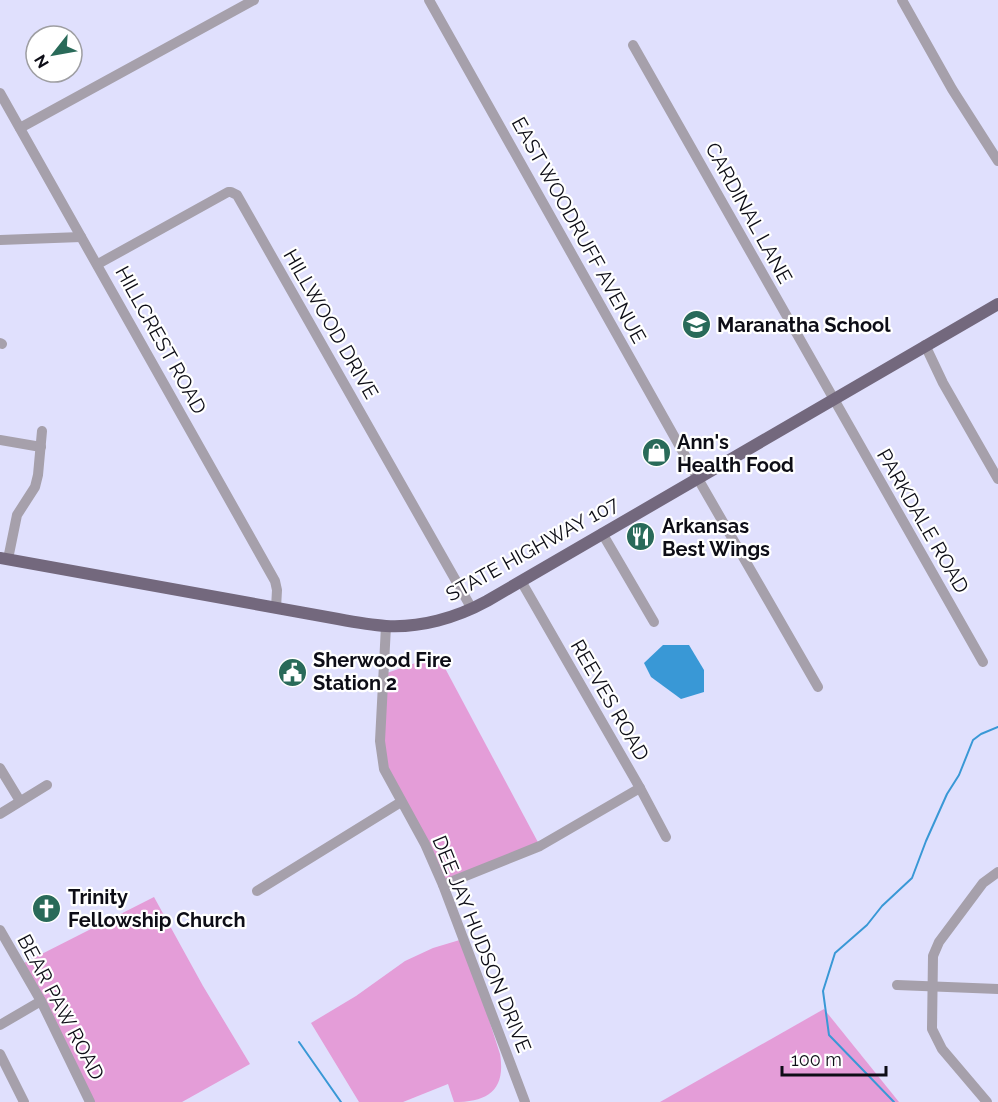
<svg xmlns="http://www.w3.org/2000/svg" width="998" height="1102" font-family="Raleway,sans-serif">
	<rect width="100%" height="100%" fill="#e0e0fd"/>
	<g fill="#e49dd8">
		<path d="M438 655 540 846 443 885 384 769V674Z"/>
		<path d="M154 897 203 986 250 1064 182 1102H90L20 965Z"/>
		<path d="M463 939 500 1054C506 1090 488 1102 454 1102L448 1084 403 1102H359L311 1023 356 996 405 961 433 948Z"/>
		<path d="M824 1009 899 1102H660Z"/>
	</g>
	<path fill="#3998d6" d="M663 645H689L704 670V692L681 699 651 677 644 663Z"/>
	<g fill="none" stroke-linecap="round" stroke-linejoin="round">
		<g stroke="#3998d6" stroke-width="2">
			<path d="M299 1042 341 1102"/>
			<path d="M894 1102 829 1035 823 991 835 953 867 925 882 906 912 878 926 841 947 794 959 775 973 740 981 734 998 727"/>
		</g>
		<g stroke="#a6a0ab" stroke-width="10">
			<path d="M429 0 697 477 818 687"/>
			<path d="M902 0 952 89 998 161"/>
			<path d="M633 45 983 662"/>
			<path d="M0 93 275 581 277 590 276 608"/>
			<path d="M20 128 254 0"/>
			<path d="M0 240 81 237"/>
			<path d="M98 264 228 192H231L237 195 472 609"/>
			<path d="M0 343 2 344"/>
			<path d="M925 345 943 383 998 479"/>
			<path d="M0 440 41 447"/>
			<path d="M602 533 654 622"/>
			<path d="M8 559 17 515 35 487 38 475 42 431"/>
			<path d="M521 581 640 788 666 837"/>
			<path d="M386 626 380 741 384 769 425 844 443 885 525 1102"/>
			<path d="M0 768 20 801"/>
			<path d="M0 814 47 785"/>
			<path d="M443 885 540 846 640 788"/>
			<path d="M257 891 401 802"/>
			<path d="M0 930 41 1001 90 1102"/>
			<path d="M897 985 998 989"/>
			<path d="M0 1025 41 1001"/>
			<path d="M0 1054 24 1102"/>
			<path d="M987 1102 942 1049 932 1029 933 956 939 942 983 883 998 872"/>
		</g>
		<path stroke="#73687d" stroke-width="12" d="M0 558 338 619C354 622 370 625 386 626 420 628 456 618 487 601L998 304"/>
	</g>
	<defs>
		<symbol id="school-disc" viewBox="-11 -11 22 22"><circle r="9.5" fill="#296a59" stroke="#fff"/><path d="M0-5L7-2L0 1L-7-2ZM-4 1L0 2.5L4 1V4Q0 6-4 4Z" fill="#fff"/></symbol>
		<symbol id="shop-disc" viewBox="-11 -11 22 22"><circle r="9.5" fill="#296a59" stroke="#fff"/><path d="M-5-2.5h2.3a2.7 3.5 0 0 1 5.4 0H5L5.5 6h-11ZM-1.5-2.5h3a1.5 2.3 0 0 0-3 0Z" fill="#fff"/></symbol>
		<symbol id="restaurant-disc" viewBox="-11 -11 22 22"><circle r="9.5" fill="#296a59" stroke="#fff"/><path d="M-5-6h1v4h1v-4h1v4h1v-4h1v5L-1.5 .5V6h-2V.5L-5-1ZM5-6V6H3V1.5H1.5Q1.5-4 5-6Z" fill="#fff"/></symbol>
		<symbol id="civic-disc" viewBox="-11 -11 22 22"><circle r="9.5" fill="#296a59" stroke="#fff"/><path d="M-.6-6.5H3V-4.5H.6V-3L4-1V1h2V6H-6V1h2V-1L-.6-3ZM-1.2 2.5V6h2.4V2.5Z" fill="#fff"/></symbol>
		<symbol id="church-disc" viewBox="-11 -11 22 22"><circle r="9.5" fill="#296a59" stroke="#fff"/><path d="M-1.2-6h2.4v3.5h3.3v2.4h-3.3V6h-2.4V-.1h-3.3v-2.4h3.3Z" fill="#fff"/></symbol>
	</defs>
	<g fill-rule="evenodd">
		<use href="#school-disc" x="680" y="308" width="33" height="33"/>
		<use href="#shop-disc" x="640" y="436" width="33" height="33"/>
		<use href="#restaurant-disc" x="624" y="520" width="33" height="33"/>
		<use href="#civic-disc" x="276" y="656" width="33" height="33"/>
		<use href="#church-disc" x="30" y="892" width="33" height="33"/>
	</g>
	<g text-anchor="middle" stroke-width="4.5" stroke-linejoin="round" paint-order="stroke">
		<g font-size="20" fill="#0d0d16" stroke="#fff">
			<text transform="translate(749 213) rotate(61)" y="7">CARDINAL LANE</text>
			<text transform="translate(579 230) rotate(61)" y="7">EAST WOODRUFF AVENUE</text>
			<text transform="translate(331 324) rotate(60)" y="7">HILLWOOD DRIVE</text>
			<text transform="translate(161 340) rotate(61)" y="7">HILLCREST ROAD</text>
			<text transform="translate(923 521) rotate(60)" y="7">PARKDALE ROAD</text>
			<text transform="translate(532 549) rotate(-29)" y="7">STATE HIGHWAY 107</text>
			<text transform="translate(610 700) rotate(60)" y="7">REEVES ROAD</text>
			<text transform="translate(482 944) rotate(68)" y="7">DEE JAY HUDSON DRIVE</text>
			<text transform="translate(61 1007) rotate(62)" y="7">BEAR PAW ROAD</text>
		</g>
		<g font-size="20" font-weight="bold" fill="#0d0d16" stroke="#fff" text-anchor="start">
			<text x="717" y="332">Maranatha School</text>
			<text x="677" y="449">Ann's<tspan x="677" dy="23">Health Food</tspan></text>
			<text x="662" y="533">Arkansas<tspan x="662" dy="23">Best Wings</tspan></text>
			<text x="313" y="667">Sherwood Fire<tspan x="313" dy="23">Station 2</tspan></text>
			<text x="68" y="904">Trinity<tspan x="68" dy="23">Fellowship Church</tspan></text>
		</g>
	</g>
	<g transform="translate(54 54) rotate(239)"><circle r="28" fill="#ffffff" stroke="#9e9ea2" stroke-width="1.5"/>
	<path d="M0-4.5L10 22L0 15L-10 22Z" fill="#296a59"/>
	<text y="-9" font-size="16" font-weight="bold" text-anchor="middle" fill="#0d0d16">N</text>
	</g>
	<path d="M782 1066v9h104v-9" fill="none" stroke="#0d0d16" stroke-width="3"/>
	<text x="791" y="1066" font-size="18" fill="#0d0d16" stroke="#ffffff" stroke-width="4.5" paint-order="stroke">100 m</text>
</svg>
